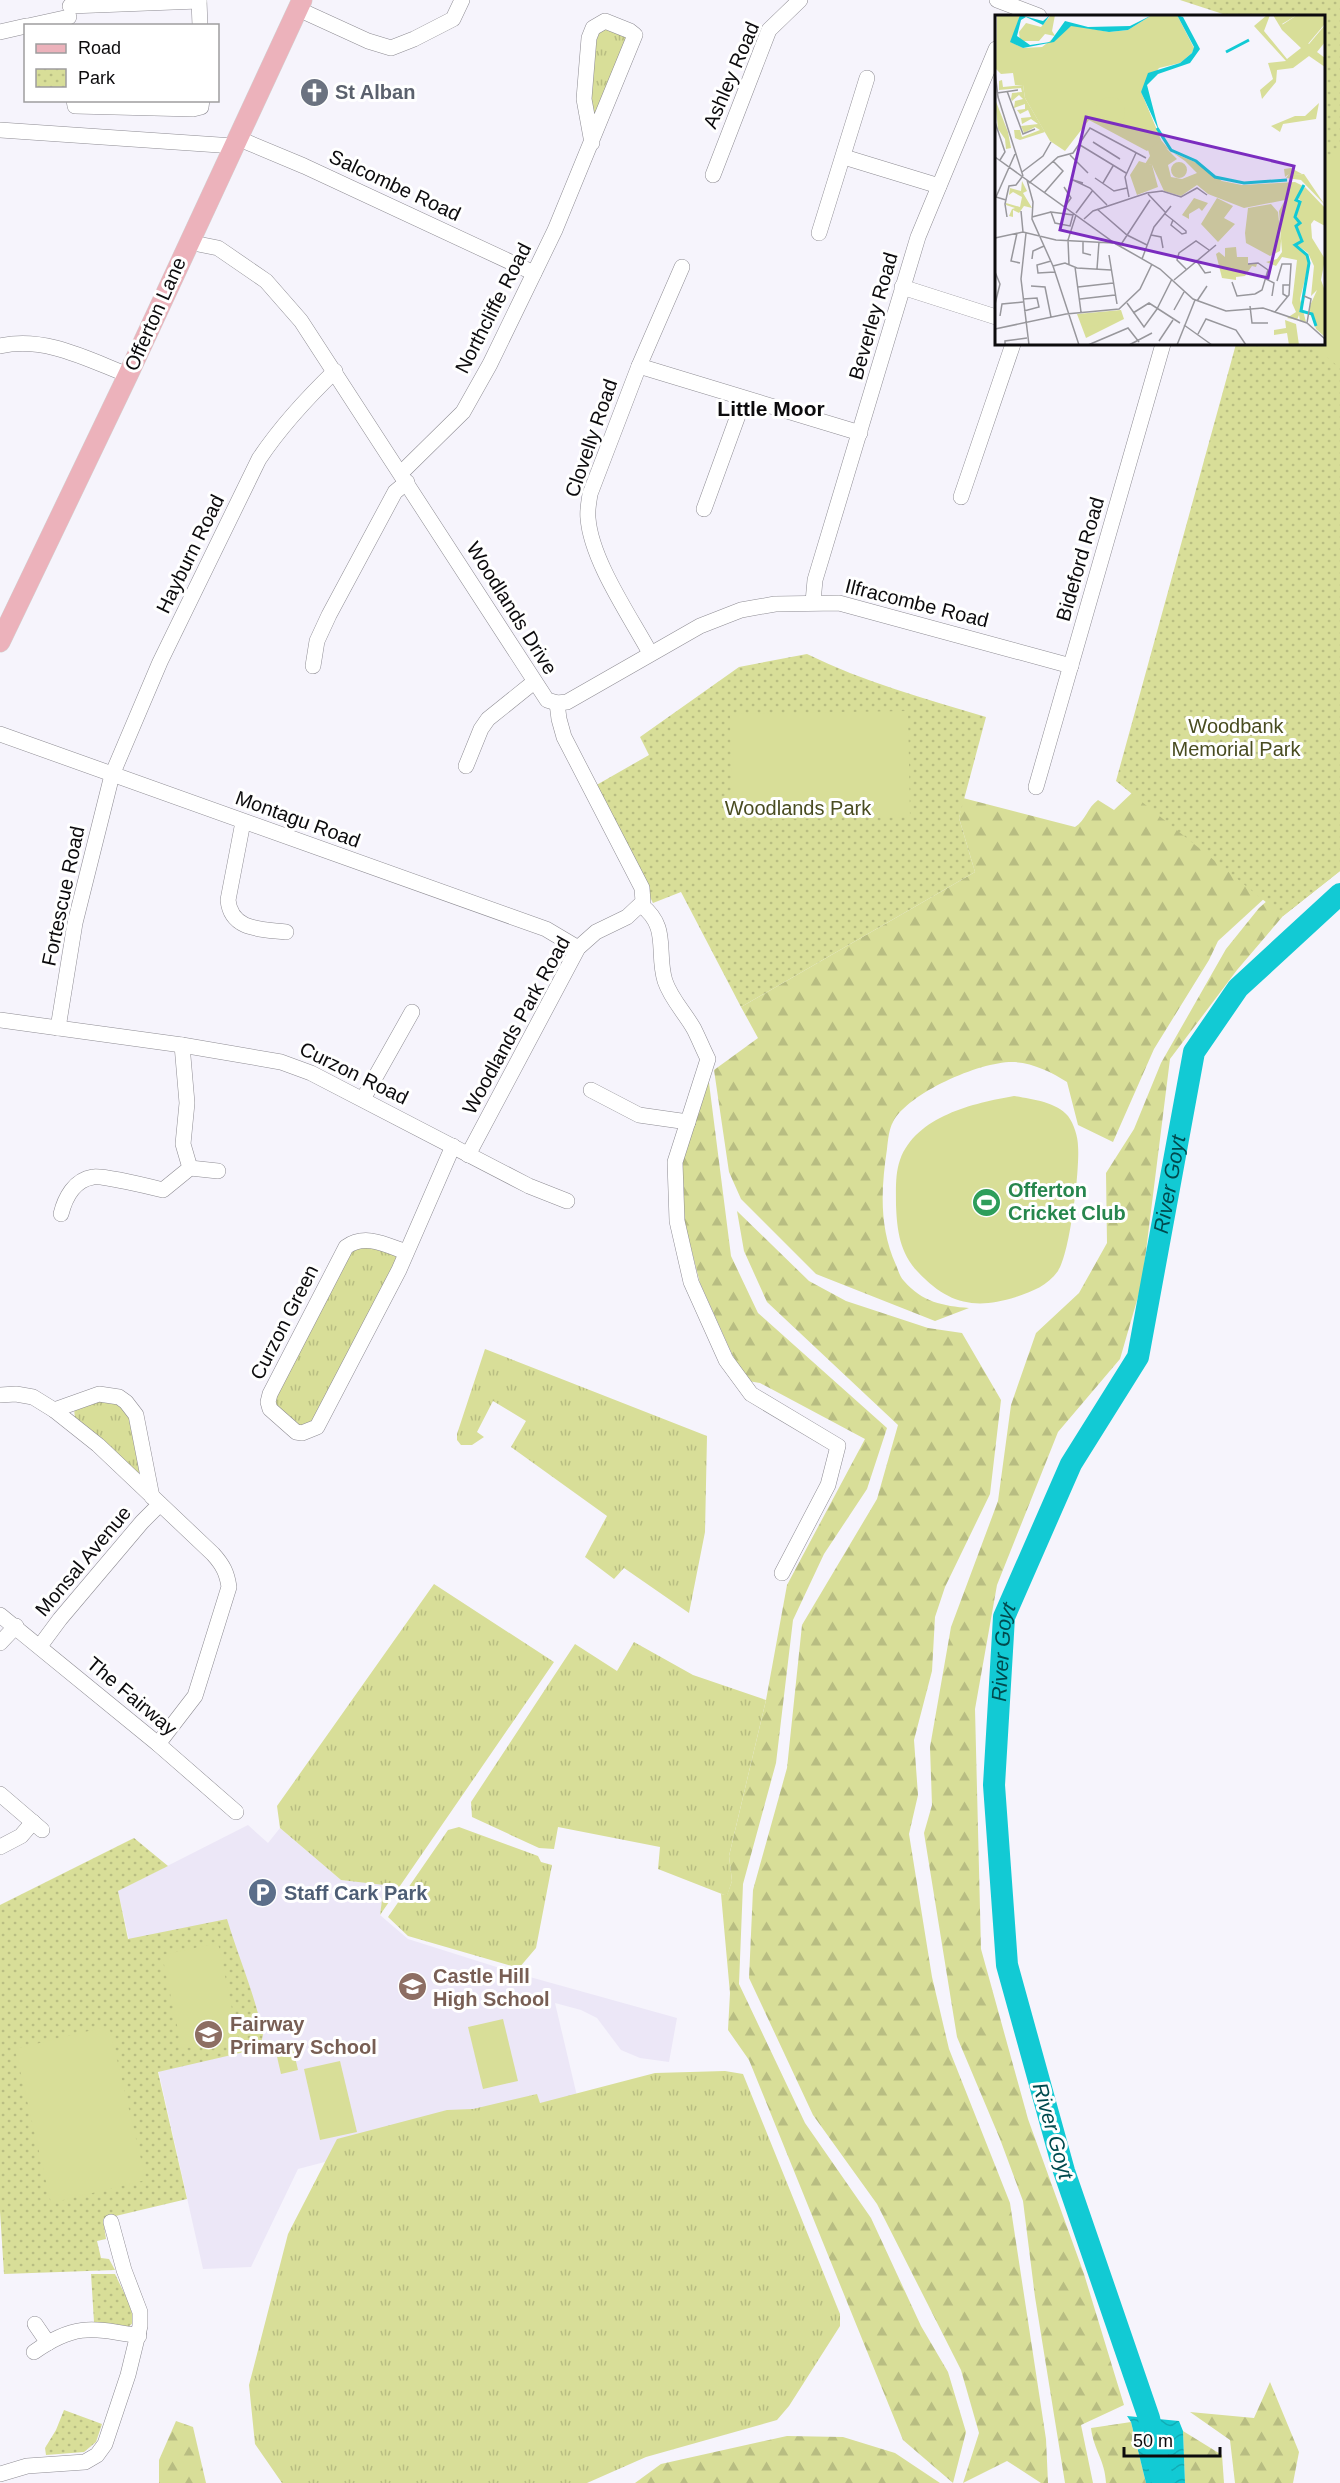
<svg xmlns="http://www.w3.org/2000/svg" width="1340" height="2483" font-family="Helvetica,sans-serif">
	<defs>
		<pattern id="grass-tufts" width="24" height="20" patternUnits="userSpaceOnUse" patternTransform="scale(1.5)"><rect width="24" height="20" fill="#d8de98"/><path d="M3 7l-1-3M5 7V3M7 7l1-3M15 17l-1-3M17 17v-4M19 17l1-3" fill="none" stroke="#b8bd82"/></pattern>
		<pattern id="forest-firs" width="22" height="20" patternUnits="userSpaceOnUse" patternTransform="scale(1.5)"><rect width="22" height="20" fill="#d8de98"/><path d="M5 1l3.5 6h-7zM16 11l3.5 6h-7z" fill="#b8bd82"/></pattern>
		<pattern id="park-dots" width="8" height="8" patternUnits="userSpaceOnUse" patternTransform="scale(1.5)"><rect width="8" height="8" fill="#d8de98"/><path d="M2 2h.1M6 6h.1" fill="none" stroke="#b8bd82" stroke-width="1.8" stroke-linecap="round"/></pattern>
		<pattern id="water-waves" width="16" height="10" patternUnits="userSpaceOnUse" patternTransform="scale(1.5)"><rect width="16" height="10" fill="#12cad4"/><path d="M0 5q4-4 8 0t8 0" fill="none" stroke="#10acb5"/></pattern>
	</defs>
	<rect width="100%" height="100%" fill="#f6f4fc"/>
	<path fill="#ece7f7" d="M248 1825 268 1843 280 1828 341 1880 385 1884 380 1915 408 1939 512 1972 677 2018 669 2062 640 2058 621 2050 597 2018 581 2010 555 2003 577 2096 298 2169 251 2267 203 2269 118 1891Z"/>
	<g fill="url(#grass-tufts)">
		<path d="M593 28 630 31 597 131 584 99Z"/>
		<path d="M355 1240 406 1252 317 1427 302 1433 270 1409Z"/>
		<path d="M485 1349 707 1436 705 1532 689 1613 624 1568 614 1579 585 1557 607 1516 511 1447 526 1421 493 1401 477 1432 484 1437 472 1445H461L457 1440V1434Z"/>
		<path d="M97 1398 116 1401 130 1413 144 1471 135 1474 75 1420 74 1407Z"/>
		<path d="M434 1584 554 1662 380 1915 384 1885 341 1880 280 1828 277 1806Z"/>
		<path d="M634 1642 693 1675 766 1700 729 1856 732 1881 727 1896 658 1869 660 1847 558 1827 554 1849 539 1848 472 1817 471 1802 575 1644 617 1671Z"/>
		<path d="M459 1827 538 1856 541 1862 552 1865 536 1948 519 1968 408 1936 388 1917 448 1830Z"/>
		<path d="M725 2071 743 2074 840 2314V2326L789 2406 777 2420 646 2457 587 2483H282L255 2444 249 2385 288 2234 337 2139 447 2110 473 2109 537 2094 540 2103 655 2073Z"/>
	</g>
	<g fill="url(#forest-firs)">
		<path d="M1156 770 1340 829 1218 941 1209 960 1154 1049 1113 1142 1078 1125 1067 1082C1052 1072 1031 1062 1012 1062 979 1062 908 1093 893 1122 889 1129 888 1140 887 1149 881 1189 879 1227 896 1265 898 1270 900 1277 904 1281 922 1302 943 1306 969 1308L935 1321 816 1274 741 1199 729 1172 714 1070 758 1038 741 1007 975 872 959 818 963 798 1075 827C1086 820 1087 808 1098 800L1114 810Z"/>
		<path d="M1340 836V871L1283 916 1237 970 1170 1059 1142 1283 1120 1359 1058 1432 997 1585 975 1709 981 1949 1028 2119 1084 2274 1124 2405 1081 2425 1093 2483H1065L1035 2297 1023 2201 1000 2139 957 2037 924 1833 932 1805 930 1747 951 1627 998 1501 1011 1405 1036 1333 1079 1293 1107 1243 1106 1173 1134 1129 1161 1063 1226 949 1259 908Z"/>
		<path d="M708 1075 731 1256 758 1313 887 1428 867 1489 824 1554 793 1620 776 1763 743 1884 739 1984 805 2123 871 2218 921 2326 948 2372 966 2432 953 2483 903 2440 749 2060 728 2030 730 1993 721 1894 727 1895 732 1881 729 1856 766 1700 787 1585 865 1439 760 1383 748 1381 732 1354 700 1283 684 1221 682 1164Z"/>
		<path d="M737 1211 809 1281 846 1301 928 1328 962 1333 1001 1400 990 1494 945 1587 935 1617 932 1671 914 1740 918 1795 909 1834 932 1977 949 2049 1010 2203 1046 2439 1048 2483H1041L1007 2461 963 2483 979 2433 961 2370 877 2204 813 2115 749 1978 753 1890 787 1768 802 1625 877 1499 898 1425 767 1302 744 1251Z"/>
		<path d="M1270 2382 1299 2452 1293 2483H1235L1230 2440 1190 2412 1254 2418Z"/>
		<path d="M176 2421 193 2427 206 2483H159V2460Z"/>
		<path d="M1131 2422 1146 2483H1106C1105 2460 1094 2451 1091 2428Z"/>
		<path d="M1183 2431 1222 2455 1224 2483H1185Z"/>
		<path d="M787 2436 843 2437 895 2453 940 2483H635L661 2464Z"/>
	</g>
	<g fill="url(#park-dots)">
		<path d="M1180 0H1340V871L1283 916 1116 781 1236 344H1324V16H1229Z"/>
		<path d="M807 654C864 682 926 699 986 717L959 818 975 872 741 1007 681 892 653 903 593 787 649 755 640 737 739 667Z"/>
		<path d="M134 1838 168 1866 118 1891 128 1939 227 1919C239 1959 255 1994 263 2035L261 2043 253 2050 158 2072 187 2199 103 2219 106 2239 97 2241 101 2258 109 2259 115 2270 4 2274 0 2211V1905Z"/>
		<path d="M91 2274H115L130 2305 134 2322 127 2328 94 2322Z"/>
		<path d="M64 2410 102 2424 96 2442 84 2452 46 2455 45 2448 56 2430Z"/>
	</g>
	<g fill="#d8de98">
		<path d="M1340 150V368L1311 344H1324V164Z"/>
		<path d="M908 711 910 817 732 820 730 714Z"/>
		<path d="M1014 1096C1031 1099 1056 1102 1068 1116 1074 1124 1078 1137 1078 1146 1080 1168 1070 1254 1058 1271 1047 1286 1033 1291 1016 1297 975 1310 948 1304 918 1272 900 1253 897 1231 896 1205 896 1191 895 1174 900 1160 916 1116 974 1103 1014 1096Z"/>
		<path d="M218 1943 238 2037 182 2049 162 1955Z"/>
		<path d="M503 2019 518 2081 483 2089 468 2027Z"/>
		<path d="M109 2026 146 2180 51 2203 15 2049Z"/>
		<path d="M292 2044 298 2070 281 2074 275 2048Z"/>
		<path d="M340 2061 357 2132 320 2140 304 2069Z"/>
	</g>
	<path fill="url(#water-waves)" d="M1127 2416 1179 2421 1183 2431 1185 2483H1146L1131 2422Z"/>
	<g fill="none" stroke-linecap="round" stroke-linejoin="round">
		<path stroke="#12cad4" stroke-width="22" id="s1" d="M1163 2483 1149 2418 1064 2171 1007 1965 994 1785 1004 1617 1071 1464 1138 1357 1194 1052 1238 988 1340 894"/>
		<defs>
			<g id="minor">
				<path d="M199 0 200 26"/>
				<path d="M997 0 1039 16"/>
				<path d="M70 6 199 1"/>
				<path d="M298 9 368 41 391 48 414 39 453 19 462 0"/>
				<path d="M28 26 69 17"/>
				<path d="M0 32 26 26"/>
				<path d="M74 100 75 106 193 109 201 107 202 100"/>
				<path d="M0 130 234 146"/>
				<path d="M237 138 304 166 534 273"/>
				<path d="M844 157 939 186"/>
				<path d="M713 175 769 30 800 0"/>
				<path d="M819 233 867 78"/>
				<path d="M188 242 218 248 266 281 301 321 547 700 557 703 567 702 700 626 741 610 775 604 839 603 1071 666"/>
				<path d="M902 287 996 317"/>
				<path d="M0 346C45 336 87 359 128 375"/>
				<path d="M639 366 860 433"/>
				<path d="M401 473 463 412 490 364 555 230 635 35 630 31 605 21 593 28 589 38 584 99 592 143"/>
				<path d="M961 497 1013 344"/>
				<path d="M704 509 744 399"/>
				<path d="M813 602 815 580 918 237 996 49"/>
				<path d="M650 653C630 616 591 560 588 518 587 510 589 502 590 494L639 366 682 267"/>
				<path d="M313 666 317 641 329 615 395 492 407 482"/>
				<path d="M0 734 546 929 578 948"/>
				<path d="M466 766 481 729 488 719 534 682"/>
				<path d="M1036 787 1163 344"/>
				<path d="M243 822 228 900C231 931 262 929 286 932"/>
				<path d="M641 905C670 927 656 952 665 981 671 999 685 1013 694 1029 699 1039 703 1049 708 1059L675 1162 677 1221 691 1282 726 1360 751 1394 838 1446 828 1485 782 1573"/>
				<path d="M0 1020 182 1045 281 1062 311 1073 529 1186 567 1201"/>
				<path d="M58 1028 75 923 112 775 160 662 259 459C281 426 306 399 335 371"/>
				<path d="M591 1090 639 1115 688 1122"/>
				<path d="M363 1099 412 1012"/>
				<path d="M468 1155 578 948 596 932 627 917 643 902 642 888 564 737 559 719 557 703"/>
				<path d="M190 1168 218 1171"/>
				<path d="M61 1214C65 1198 74 1180 93 1177 101 1175 151 1187 163 1190L190 1168 183 1144 187 1103 182 1045"/>
				<path d="M406 1252C386 1245 365 1233 346 1247L270 1394 268 1402 270 1409 296 1432 302 1433 317 1427 399 1270 453 1146"/>
				<path d="M0 1395 16 1394 33 1397 54 1410 98 1445 213 1554C223 1565 227 1573 229 1587L195 1696 158 1744"/>
				<path d="M54 1410 99 1394 119 1397 126 1402 136 1415 152 1497"/>
				<path d="M0 1615 158 1744 236 1812"/>
				<path d="M0 1643 16 1626"/>
				<path d="M40 1646 60 1619 142 1522 160 1504"/>
				<path d="M0 1794 42 1830"/>
				<path d="M0 1847 21 1836 33 1822"/>
				<path d="M35 2324 48 2343"/>
				<path d="M34 2352C75 2323 92 2328 139 2336"/>
				<path d="M0 2474 27 2466 85 2462 97 2455 105 2444 128 2375 140 2326V2312L124 2270 111 2222"/>
			</g>
			<path id="major" d="M0 642 128 375 302 0"/>
		</defs>
		<use href="#minor" stroke="#8e8c93" stroke-width="16"/>
		<use href="#major" stroke="#d3d3d3" stroke-width="21"/>
		<use href="#minor" stroke="#fff" stroke-width="15"/>
		<use href="#major" stroke="#ecb2bb" stroke-width="20"/>
	</g>
	<defs>
		<symbol id="church-disc" viewBox="-11 -11 22 22"><circle r="9.5" fill="#6b7280" stroke="#fff"/><path d="M-1.2-6h2.4v3.5h3.3v2.4h-3.3V6h-2.4V-.1h-3.3v-2.4h3.3Z" fill="#fff"/></symbol>
		<symbol id="stadium-disc" viewBox="-11 -11 22 22"><circle r="9.5" fill="#2e9e5b" stroke="#fff"/><path d="M0-5a6.5 5 0 1 0 0 10a6.5 5 0 1 0 0-10ZM-3.5-1.8h7v3.6h-7Z" fill="#fff"/></symbol>
		<symbol id="parking-disc" viewBox="-11 -11 22 22"><circle r="9.5" fill="#5c6f8a" stroke="#fff"/><path d="M-3.5-5.5H1a3.5 3.5 0 0 1 0 7H-1V5.5H-3.5ZM-1-3.4V-.6H.8a1.4 1.4 0 0 0 0-2.8Z" fill="#fff"/></symbol>
		<symbol id="school-disc" viewBox="-11 -11 22 22"><circle r="9.5" fill="#8d6e63" stroke="#fff"/><path d="M0-5L7-2L0 1L-7-2ZM-4 1L0 2.5L4 1V4Q0 6-4 4Z" fill="#fff"/></symbol>
	</defs>
	<g fill-rule="evenodd">
		<use href="#church-disc" x="298" y="76" width="33" height="33"/>
		<use href="#stadium-disc" x="970" y="1186" width="33" height="33"/>
		<use href="#parking-disc" x="246" y="1876" width="33" height="33"/>
		<use href="#school-disc" x="396" y="1970" width="33" height="33"/>
		<use href="#school-disc" x="192" y="2018" width="33" height="33"/>
	</g>
	<g text-anchor="middle" stroke-width="6" stroke-linejoin="round" paint-order="stroke">
		<g font-size="20" fill="#0c0b0d" stroke="#fff">
			<text transform="translate(731 75) rotate(-67)" y="7">Ashley Road</text>
			<text transform="translate(395 185) rotate(25)" y="7">Salcombe Road</text>
			<text transform="translate(493 308) rotate(-63)" y="7">Northcliffe Road</text>
			<text transform="translate(155 314) rotate(-66)" y="7">Offerton Lane</text>
			<text transform="translate(873 316) rotate(-74)" y="7">Beverley Road</text>
			<text transform="translate(591 438) rotate(-71)" y="7">Clovelly Road</text>
			<text transform="translate(190 554) rotate(-64)" y="7">Hayburn Road</text>
			<text transform="translate(1080 559) rotate(-74)" y="7">Bideford Road</text>
			<text transform="translate(917 603) rotate(14)" y="7">Ilfracombe Road</text>
			<text transform="translate(512 608) rotate(58)" y="7">Woodlands Drive</text>
			<text transform="translate(298 819) rotate(20)" y="7">Montagu Road</text>
			<text transform="translate(63 896) rotate(-78)" y="7">Fortescue Road</text>
			<text transform="translate(516 1025) rotate(-61)" y="7">Woodlands Park Road</text>
			<text transform="translate(354 1073) rotate(26)" y="7">Curzon Road</text>
			<text transform="translate(284 1322) rotate(-63)" y="7">Curzon Green</text>
			<text transform="translate(83 1561) rotate(-50)" y="7">Monsal Avenue</text>
			<text transform="translate(132 1696) rotate(40)" y="7">The Fairway</text>
		</g>
		<g font-size="20" font-weight="bold" fill="#5b616d" stroke="#fff" text-anchor="start">
			<text x="335" y="99">St Alban</text>
		</g>
		<g font-size="20" fill="#494c21" stroke="#fff">
			<text x="1236" y="733">Woodbank<tspan x="1236" dy="23">Memorial Park</tspan></text>
			<text x="798" y="815">Woodlands Park</text>
		</g>
		<g font-size="20" font-weight="bold" fill="#27864d" stroke="#fff" text-anchor="start">
			<text x="1008" y="1197">Offerton<tspan x="1008" dy="23">Cricket Club</tspan></text>
		</g>
		<g font-size="20" font-weight="bold" fill="#4e5e75" stroke="#fff" text-anchor="start">
			<text x="284" y="1900">Staff Cark Park</text>
		</g>
		<g font-size="20" font-weight="bold" fill="#785e54" stroke="#fff" text-anchor="start">
			<text x="433" y="1983">Castle Hill<tspan x="433" dy="23">High School</tspan></text>
			<text x="230" y="2031">Fairway<tspan x="230" dy="23">Primary School</tspan></text>
		</g>
		<g font-size="21" font-weight="bold" fill="#0c0b0d" stroke="#fff">
			<text x="771" y="416">Little Moor</text>
		</g>
		<g font-size="21" font-style="italic" fill="#004a4e" stroke="#fff">
			<text dy="7" stroke="none"><textPath href="#s1" startOffset="1359">River Goyt</textPath></text>
			<text dy="7" stroke="none"><textPath href="#s1" startOffset="855">River Goyt</textPath></text>
			<text transform="translate(1053 2131) rotate(74)" y="7">River Goyt</text>
		</g>
	</g>
	<g transform="translate(995 15)">
		<rect width="330" height="330" fill="#f6f4fc"/>
		<path d="M56 0H60L57 16 60 21 50 19 44 26H25L24 17 31 8 46 12ZM199 183 213 188 207 196 204 193 194 199V204L187 200ZM222 183 238 191 229 203 240 209 223 227 206 209ZM276 189 283 197 286 226 285 236 275 241 251 228 250 218 253 193Z" fill="#d8de98"/>
		<path d="M272 0H275L269 16 292 44 306 33 287 15 278 0H302L287 9 314 29 330 10V27L322 37 330 43V52L314 41 298 53 282 55 281 67 267 84 265 75 278 64 273 48 291 46 259 11ZM155 50 146 77 166 125 176 137 200 147 227 166 247 170 300 167 308 171 300 185 304 188 300 202 304 208 300 211 306 226 298 230 312 240 314 248 305 284 311 307 305 306 304 300 302 305 292 303 301 297 297 288 302 245 287 242 281 251 271 247 282 244 287 237 284 196 290 185 249 193 213 179 202 170 186 181 169 176 157 150 150 149 155 141 153 135 100 77ZM171 133 190 146 202 158 187 164 176 162 173 150 182 144ZM324 88 321 104 288 109 285 117 276 111 300 101H310ZM296 153 307 159 296 160 309 159 330 190 306 165 291 163 294 159 290 162 289 154ZM310 172 330 193V211L319 205 316 209 317 223 330 244 326 265 330 276V322L321 314 314 293 322 275 316 281 319 251 313 238 302 230 308 225 301 212 306 208 301 201 306 186 302 182Z" fill="#d8de98" fill-rule="evenodd"/>
		<path d="M302 0H330L329 10 312 30 287 10Z" fill="#d8de98"/>
		<path d="M2 0H25L16 27 28 33 47 32 76 10 114 17 133 15 157 0H182L199 33 197 38 185 48 164 53 146 77 166 125 152 136 94 105 70 136 55 126 30 83 28 70H20L18 58 6 59 1 54ZM144 146 157 150 163 172 142 180 135 160ZM241 232 242 242H253V249H262L261 252 257 251 250 261 241 262V265L227 263 221 239 224 237 230 242V233ZM126 295 129 304 91 323 82 299Z" fill="#d8de98"/>
		<path d="M7 65 8 72 28 70 30 83 50 117 25 125 20 123 19 115H25L27 122 45 115 40 112 29 118 26 111 43 109 36 104 27 109 26 103 36 102 33 95 25 99 22 95 30 94V89L19 93 20 86 28 84 24 80 17 86 16 84 17 78 27 77 26 73 4 75V66ZM0 84 13 117 16 133 11 134 10 124 3 114ZM27 166 32 176 28 178 37 193 29 191 24 198 18 195V202L14 201 17 194 20 193 11 190V188L25 192 27 182 18 177 14 180 15 173 26 176ZM290 305 301 309 304 330H294L292 318 279 320V315L291 313Z" fill="#d8de98"/>
		<path d="M100 97a15 15 0 1 1 30 0a15 15 0 1 1-30 0ZM176 155a8 8 0 1 1 16 0a8 8 0 1 1-16 0ZM119 296 121 305 106 309 103 301 104 310 89 312 88 303Z" fill="#d8de98"/>
		<path d="M25 0 48 6 55 0 48 10 31 2 26 5 22 21 35 30 55 27 70 6 93 12 135 11 157 0 133 15 114 17 76 11 59 27 28 33 15 27ZM182 0 188 2 205 34 195 48 163 59 152 70 164 116 146 77 153 58 185 48 197 38 199 32Z" fill="#12cad4"/>
		<path fill="none" stroke="#12cad4" stroke-width="3" d="M231 37 254 25M162 113 176 135 201 146 220 162 249 168 292 165M309 170 301 185 305 187 300 202 305 208 301 211 307 226 300 230 312 240 314 248 306 296 317 299 321 311"/>
		<path fill="none" stroke="#98979c" stroke-width="1.5" d="M0 57 3 82 28 161M12 76 28 119 40 114M2 78 23 75M0 107 10 137 5 145M98 127 125 144M85 130 131 158M75 140 93 158M0 142 121 229 165 254 198 284 231 296 268 293 312 308 330 324M27 157 48 141 56 127M100 163 119 176 132 173M32 165 38 187 37 204 58 251 84 330M34 168 63 142 78 138 95 113 151 143M88 168 78 165 95 173 112 190M108 168 118 151M69 172 76 183 71 190M49 178 68 156 58 146M153 179 171 198M134 182 130 162 141 138M11 185 1 182 20 139M102 194 132 220 152 230M26 196 28 217M56 197 78 200 75 211 60 208ZM81 198 98 175M170 199 179 206 191 216V218L187 219 176 210 178 205M12 202 10 189 14 171 21 170 27 162M37 202 56 197M89 204 98 196 152 178 167 176 186 182 202 173 212 180M22 218 16 246 25 248M31 218 26 264 34 330M156 220 166 222 168 233M0 223 28 217 61 225 118 228M88 226V238L96 240M125 231 155 185M114 240 122 289M37 244 38 236 49 231M147 244 159 212 176 191M201 245 210 258 216 257M56 246 42 250 43 258 60 257M74 249 73 225 81 200M253 249 263 248 273 255 267 275 260 279M58 251 70 248 82 253 116 255M80 252 86 297M102 254 104 227M191 254 182 245 184 238 201 226 214 235M0 257 5 269 0 289M271 264 279 268 277 281M179 265 221 230M237 267 242 281 260 279M36 271 50 272 56 302M83 272 118 268M309 281 316 284 312 308M293 282 288 279V270H295M28 284 42 283 44 292 29 296M85 284 120 280M202 286 212 271M132 288 149 312 162 294M255 291 257 308H273M162 294 177 264M179 295 189 277M280 297 294 280 296 249H287L282 266M138 298 154 288 185 308M5 301 7 289 28 287M189 310 217 330M0 314 71 299 124 294 145 274 157 249M203 319 211 304 241 315 251 330M164 326 178 305M10 330V326L32 323M93 330 133 313 144 327M134 330 157 318M182 330 200 285"/>
		<path fill="#7b2cbf" fill-opacity="0.15" stroke="#7b2cbf" stroke-width="3" d="M91 102 299 151 273 263 65 215Z"/>
		<rect width="330" height="330" fill="none" stroke="#0c0b0d" stroke-width="3"/>
	</g>
	<rect x="24" y="24" width="195" height="78" fill="#ffffff" stroke="#9e9d9e" stroke-width="1.5"/>
	<rect x="36" y="44" width="30" height="9" fill="#ecb2bb" stroke="#9e9d9e" stroke-width="1.5"/>
	<text x="78" y="54" font-size="18" fill="#0c0b0d">Road</text>
	<rect x="36" y="69" width="30" height="18" fill="url(#park-dots)" stroke="#9e9d9e" stroke-width="1.5"/>
	<text x="78" y="84" font-size="18" fill="#0c0b0d">Park</text>
	<path d="M1124 2447v9h96v-9" fill="none" stroke="#0c0b0d" stroke-width="3"/>
	<text x="1133" y="2447" font-size="18" fill="#0c0b0d" stroke="#ffffff" stroke-width="4.5" paint-order="stroke">50 m</text>
</svg>
